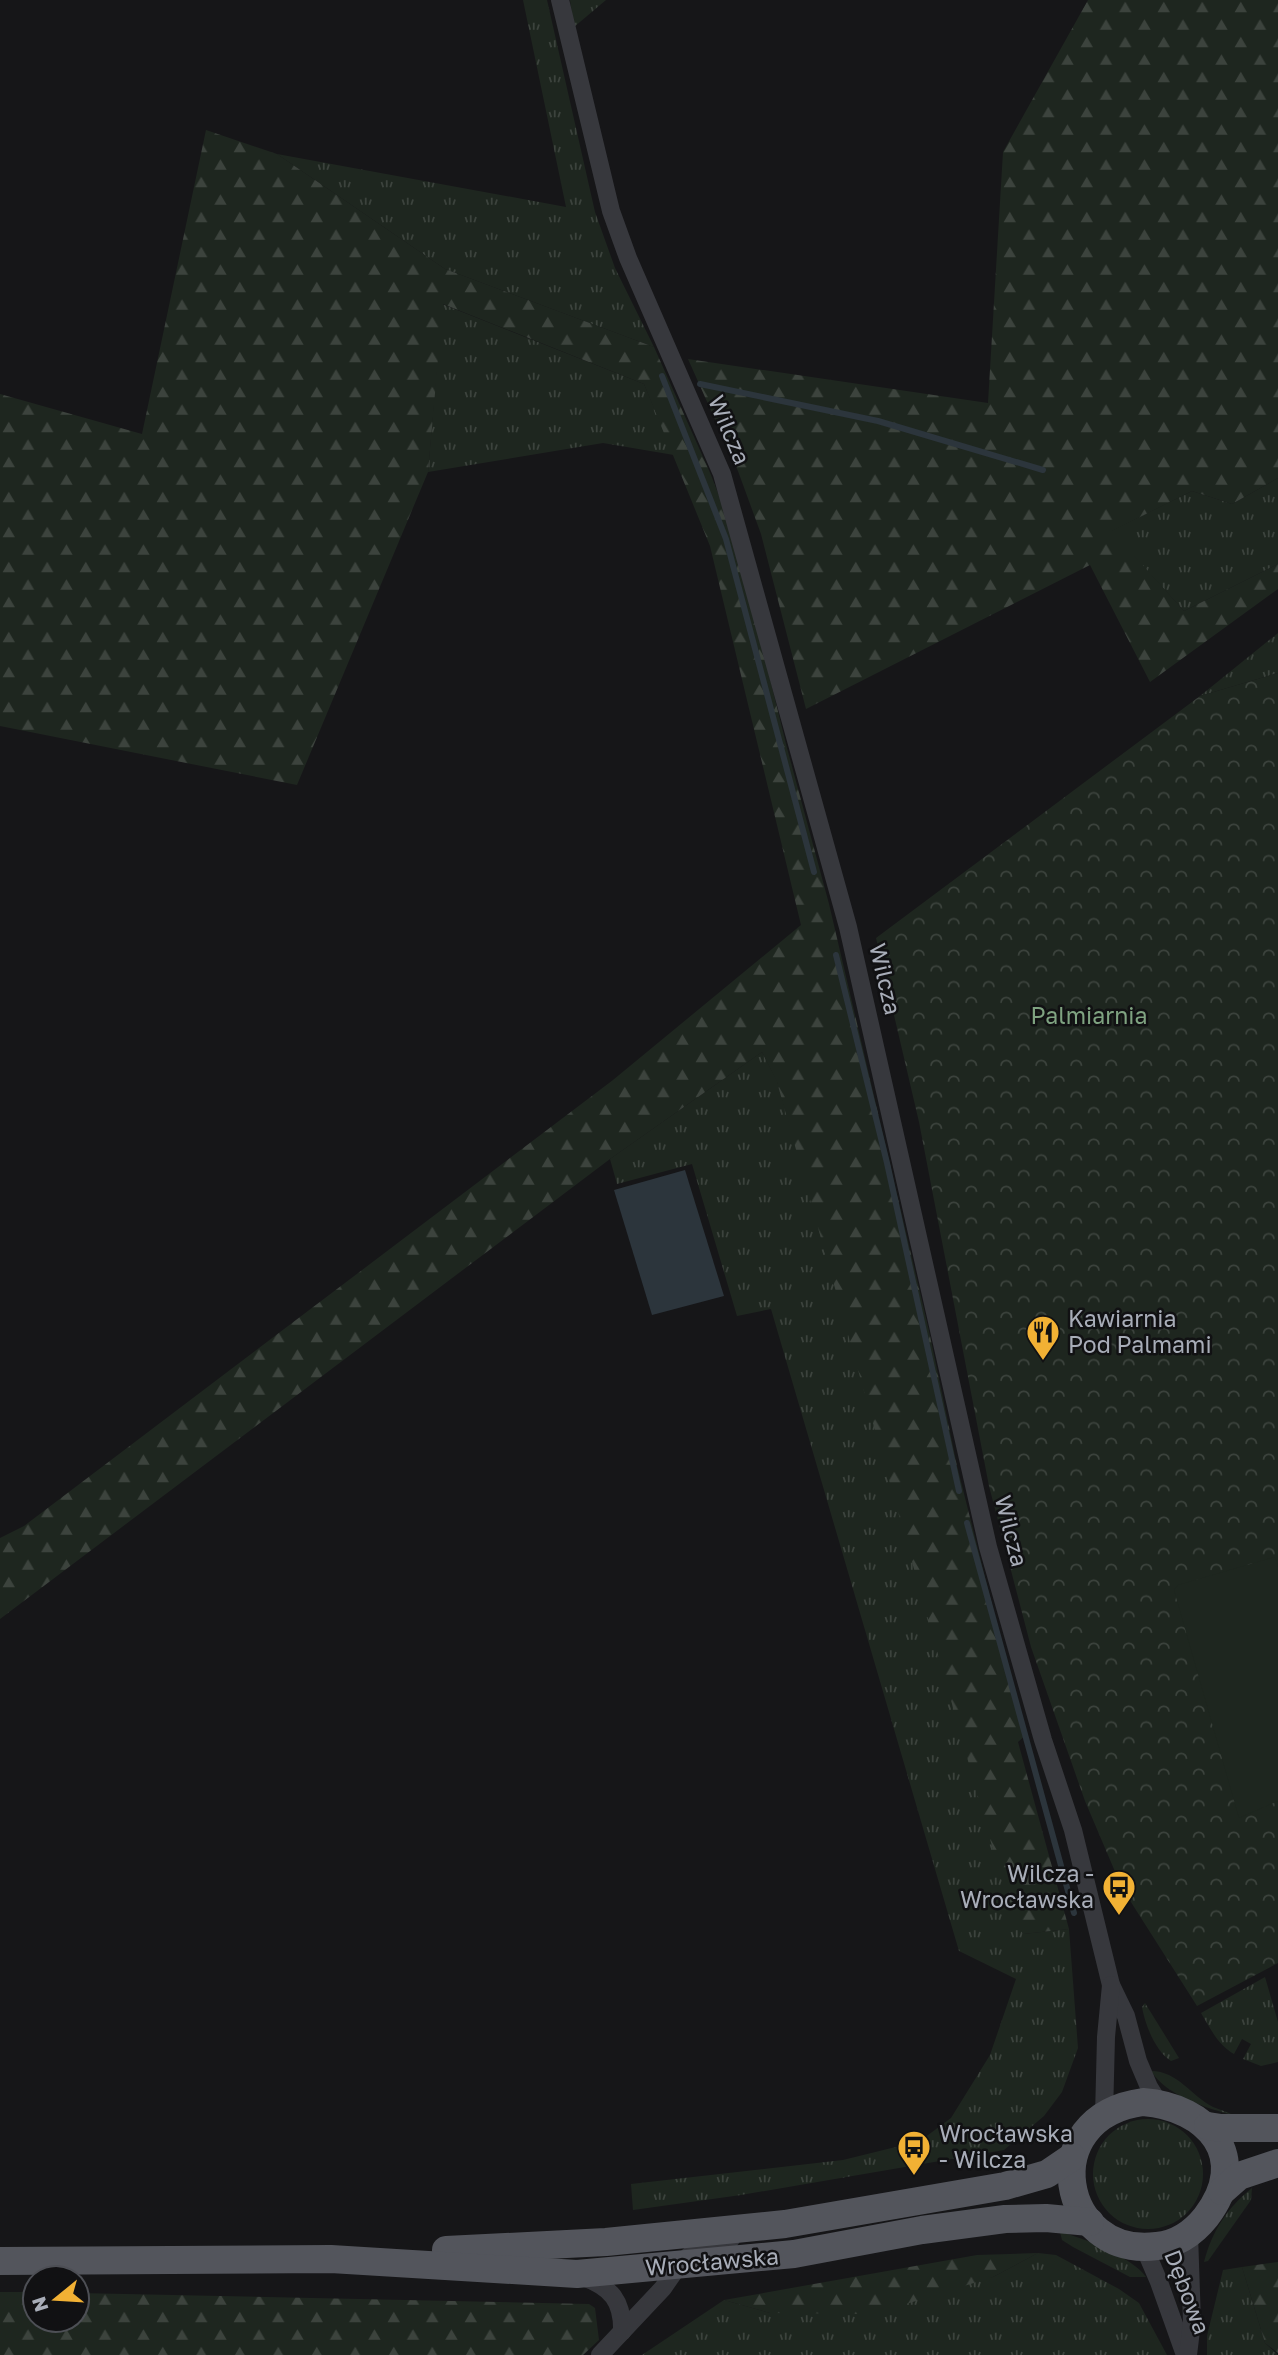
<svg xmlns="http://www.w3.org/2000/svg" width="1278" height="2355" font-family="'Golos Text',sans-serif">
	<defs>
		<pattern id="grass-tufts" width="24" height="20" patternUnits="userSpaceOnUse" patternTransform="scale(1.75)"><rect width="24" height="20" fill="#1e261f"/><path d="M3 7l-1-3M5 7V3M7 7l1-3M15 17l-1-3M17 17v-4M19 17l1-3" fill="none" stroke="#3c433d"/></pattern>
		<pattern id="forest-firs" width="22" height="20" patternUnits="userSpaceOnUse" patternTransform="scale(1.75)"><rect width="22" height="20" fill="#1e261f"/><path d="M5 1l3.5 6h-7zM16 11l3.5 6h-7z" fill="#3c433d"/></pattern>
		<pattern id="park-crowns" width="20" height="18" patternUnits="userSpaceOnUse" patternTransform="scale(1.75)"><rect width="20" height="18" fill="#1e261f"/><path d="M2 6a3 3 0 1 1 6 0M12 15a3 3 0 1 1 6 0" fill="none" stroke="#3c433d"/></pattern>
	</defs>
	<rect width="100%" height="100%" fill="#161618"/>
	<g fill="url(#grass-tufts)">
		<path d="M523 0H547L595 212 615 268 654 347 445 269 277 154 566 207Z"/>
		<path d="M570 0H606L574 27Z"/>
		<path d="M442 304 644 384 674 455 603 443 428 472Z"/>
		<path d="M1278 478V564L1184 611 1111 531 1192 491 1232 504Z"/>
		<path d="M1278 633V673L1200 696Z"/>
		<path d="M762 1052 777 1081 1023 1934 1069 1929 1078 2048 1062 2092 1044 2116 1004 2150 741 2195 633 2210 631 2184 843 2160 920 2141 951 2118 990 2055 1016 1979 959 1951 771 1309 737 1316 692 1164 617 1184 610 1159Z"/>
		<path d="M1265 1977 1278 2022V2062L1261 2066 1243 2059 1251 2044 1242 2039 1234 2054C1218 2045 1210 2028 1201 2013Z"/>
		<path d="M1145 2003 1179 2058 1171 2061C1155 2051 1145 2024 1142 2007Z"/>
		<path d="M1151 2071C1178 2071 1191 2096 1213 2107 1220 2110 1228 2112 1233 2115 1206 2108 1167 2096 1151 2071Z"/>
		<circle cx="1148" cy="2174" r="55"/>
		<path d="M1252 2188 1251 2200 1208 2261 1204 2262C1212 2231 1227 2208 1252 2188Z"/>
		<path d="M1060 2232C1084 2238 1132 2257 1146 2277H1130L1073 2247 1062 2240Z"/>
		<path d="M1038 2253 1056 2255 1119 2289 1139 2303 1167 2355H642L724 2300 770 2313 993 2277Z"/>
		<path d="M1242 2267 1265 2343 1278 2355H1207V2336L1223 2270Z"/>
	</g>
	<g fill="url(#forest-firs)">
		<path d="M1088 0H1278V478L1232 504 1192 491 1112 531 1184 611 1278 564V589L1150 682 1090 565 806 709 761 534 738 471 688 359 988 403 1003 152Z"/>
		<path d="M206 130 277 154 445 269 654 347 711 475 735 537 787 748 829 904 929 1331 957 1466 991 1601 1027 1734 1018 1742 1069 1929 1023 1934 1008 1903 777 1082 762 1052 610 1159 0 1619V1538L24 1526 613 1080 801 925 710 546 644 384 443 304 428 472 297 785 0 726V394L142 434Z"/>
		<path d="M1038 2253 993 2277 874 2314 770 2313 724 2300 977 2255Z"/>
		<path d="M1278 2262V2353L1265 2343 1242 2267Z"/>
		<path d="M0 2292H35V2320H77V2293L589 2304 595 2308 599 2340 583 2355H0Z"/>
	</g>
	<path fill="url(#park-crowns)" d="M1278 673V1963L1197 2006 1122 1888 1085 1801 1031 1647 989 1486 919 1122 876 938 1200 696Z"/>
	<path fill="#1e261f" d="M1275 1557 1278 1567V1801L1239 1818 1174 1590 1178 1585Z"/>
	<path fill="#2c353c" d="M685 1170 724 1296 652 1315 614 1190Z"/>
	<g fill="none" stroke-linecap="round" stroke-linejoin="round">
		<g stroke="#2c353c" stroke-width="6">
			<path d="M662 376 726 539 814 872"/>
			<path d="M700 384 878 421 1043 470"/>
			<path d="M836 955 887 1163 959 1491"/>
			<path d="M967 1523 1074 1913"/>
		</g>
		<g stroke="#37383d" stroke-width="18">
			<path d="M560 0 611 211 628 258 722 474 848 927 988 1547 1043 1740 1073 1830 1111 1985 1126 2016 1138 2061 1149 2087 1159 2103"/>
			<path d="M1104 2116 1106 2037 1111 1985"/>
			<path d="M1144 2247 1159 2282 1185 2355"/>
			<path d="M583 2277C611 2287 623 2301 622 2332"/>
			<path d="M600 2355 663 2288 679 2265 693 2252 731 2239"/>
			<path d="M1188 2355 1192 2322 1189 2234"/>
		</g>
		<g stroke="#53555c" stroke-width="28">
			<path d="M1143 2102C1208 2107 1252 2157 1206 2217 1194 2232 1177 2244 1157 2246 1060 2259 1033 2117 1143 2102Z"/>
			<path d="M1208 2126 1221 2128H1278"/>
			<path d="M1222 2191 1239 2176 1278 2163"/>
			<path d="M446 2250 606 2242 785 2224 1005 2186 1047 2174 1072 2157"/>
			<path d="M0 2261 331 2259 577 2274 794 2254 922 2230 1005 2219 1046 2218 1090 2222"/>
		</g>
	</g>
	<defs>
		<symbol id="restaurant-pin" viewBox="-11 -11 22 30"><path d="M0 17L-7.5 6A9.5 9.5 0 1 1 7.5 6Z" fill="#f2b134" stroke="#111113"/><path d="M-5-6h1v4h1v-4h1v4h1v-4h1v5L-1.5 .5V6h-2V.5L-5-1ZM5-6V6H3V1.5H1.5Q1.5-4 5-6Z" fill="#111"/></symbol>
		<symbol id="bus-pin" viewBox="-11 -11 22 30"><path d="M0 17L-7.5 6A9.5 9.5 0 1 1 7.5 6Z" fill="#f2b134" stroke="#111113"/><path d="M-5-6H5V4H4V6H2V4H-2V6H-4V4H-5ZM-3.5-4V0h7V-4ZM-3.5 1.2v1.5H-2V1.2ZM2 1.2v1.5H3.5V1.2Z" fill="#111"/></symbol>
	</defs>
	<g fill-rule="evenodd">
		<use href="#restaurant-pin" x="1024" y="1313" width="38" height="52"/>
		<use href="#bus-pin" x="1100" y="1868" width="38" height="52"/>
		<use href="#bus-pin" x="895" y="2128" width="38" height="52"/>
	</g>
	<g text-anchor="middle" stroke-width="5" stroke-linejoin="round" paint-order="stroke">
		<g font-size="23" fill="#a8adb8" stroke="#111113">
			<text transform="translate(729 430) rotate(67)" y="8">Wilcza</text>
			<text transform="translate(885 979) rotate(77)" y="8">Wilcza</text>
			<text transform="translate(1011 1531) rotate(76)" y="8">Wilcza</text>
			<text transform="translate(712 2262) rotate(-5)" y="8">Wrocławska</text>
			<text transform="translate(1187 2292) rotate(69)" y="8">Dębowa</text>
		</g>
		<g font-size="23" fill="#7fa381" stroke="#111113">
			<text x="1089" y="1024">Palmiarnia</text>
		</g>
		<g font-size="23" fill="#a8adb8" stroke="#111113" text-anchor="start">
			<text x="1068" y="1327">Kawiarnia<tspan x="1068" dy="26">Pod Palmami</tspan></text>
			<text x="1094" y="1882" text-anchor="end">Wilcza -<tspan x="1094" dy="26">Wrocławska</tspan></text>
			<text x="939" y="2142">Wrocławska<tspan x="939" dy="26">- Wilcza</tspan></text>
		</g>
	</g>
	<g transform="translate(56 2299) rotate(252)"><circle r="33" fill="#111113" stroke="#4d4f55" stroke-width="2"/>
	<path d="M0-5L12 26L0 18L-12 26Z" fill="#f2b134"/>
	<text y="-10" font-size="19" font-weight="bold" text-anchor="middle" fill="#a8adb8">N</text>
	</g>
</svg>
